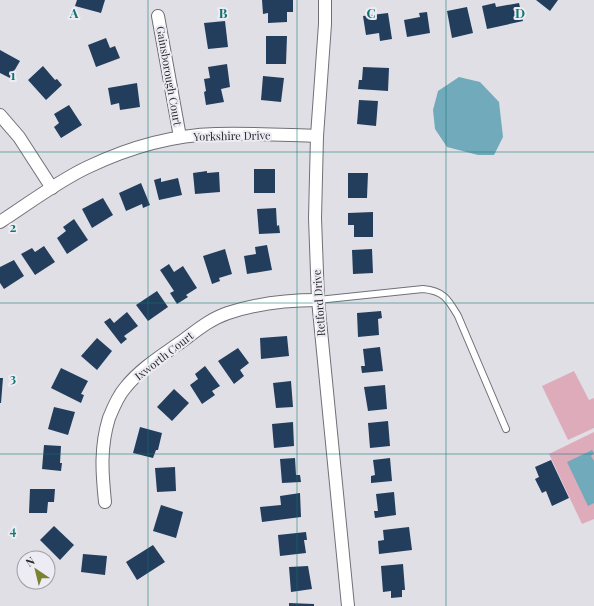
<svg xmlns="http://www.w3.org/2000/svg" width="594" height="606" font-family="'Playfair Display',serif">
	<rect width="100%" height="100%" fill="#e0dfe6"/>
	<g fill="#deabbb">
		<path d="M574 371 589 400 594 398V428L568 440 542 386Z"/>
		<path d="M594 432V519L582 524 549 454Z"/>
	</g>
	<g fill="#71aabb">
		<path d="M459 77 480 82 499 102 503 137 494 155H478L447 147 435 129 433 110 438 91Z"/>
		<path d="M592 450 594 453 591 456 594 461V503L588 506 567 462Z"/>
	</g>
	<g fill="#233d5c">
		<path d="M77 0H105L101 13 75 6Z"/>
		<path d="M262 0H293V12H287V22L268 23V13L263 14Z"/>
		<path d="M536 0H558L550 11Z"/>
		<path d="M495 3 496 7 519 3 523 21 487 29 482 6Z"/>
		<path d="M467 7 473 33 452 38 447 11Z"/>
		<path d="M427 12 430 33 407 37 404 20 420 17 419 13Z"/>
		<path d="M388 13 392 39 380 41 379 33 366 35 363 16Z"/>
		<path d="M225 21 228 47 208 49 204 23Z"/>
		<path d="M266 36H287L286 64H266Z"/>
		<path d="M106 38 110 48 115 46 120 58 96 67 88 45Z"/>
		<path d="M0 50 20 61 10 78 0 73Z"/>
		<path d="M227 64 230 87 221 89 224 102 206 105 204 92 206 91 204 79 210 78 208 67Z"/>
		<path d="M43 66 55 80 57 79 62 85 46 100 28 80Z"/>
		<path d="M363 67 389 68 388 91 358 89 359 80H362Z"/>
		<path d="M263 76 284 78 281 102 261 100Z"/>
		<path d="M137 83 140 107 120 110 119 103 111 105 108 88Z"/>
		<path d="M359 100 378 101 376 126 357 124Z"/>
		<path d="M69 105 82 125 61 138 54 127 59 123 54 114Z"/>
		<rect x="254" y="169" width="21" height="24"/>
		<path d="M207 171V173L219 172 220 192 195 194 193 173Z"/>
		<path d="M348 173H368L367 198H348Z"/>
		<path d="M161 178V182L178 178 182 195 159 200 154 180Z"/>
		<path d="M141 183 150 205 143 208 142 204 126 211 119 193Z"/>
		<path d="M103 198 113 215 92 228 82 209Z"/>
		<path d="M276 208 277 226 279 225 280 233 259 234 257 209Z"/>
		<path d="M373 212V237H354V225H348V213Z"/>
		<path d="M74 219 88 240 67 254 57 238 66 231 63 227Z"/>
		<path d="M267 245 272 270 247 274 244 256 256 254 255 247Z"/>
		<path d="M44 246 55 262 35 275 21 254 32 248 35 252Z"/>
		<path d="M225 249 232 274 219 278 220 281 212 284 203 256Z"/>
		<path d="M372 249 373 273 353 274 352 250Z"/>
		<path d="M14 260 24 276 4 289 0 283V267Z"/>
		<path d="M169 264 174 272 183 266 197 288 186 295 188 297 177 304 170 293 174 291 160 270Z"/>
		<path d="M157 291 168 307 148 321 136 305Z"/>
		<path d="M381 311 382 318 378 319 379 335 358 337 357 313Z"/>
		<path d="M127 312 138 326 124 336 127 339 121 344 104 322 110 318 114 323Z"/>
		<path d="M287 336 289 356 261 359 260 338Z"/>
		<path d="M97 338 112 351 97 370 81 356Z"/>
		<path d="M380 347 383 371 362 373 361 366H365L363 349Z"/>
		<path d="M238 348 249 363 240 370 244 376 234 384 218 361Z"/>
		<path d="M205 366 220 386 212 391 215 395 202 404 190 385 198 379 195 374Z"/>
		<path d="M61 368 88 381 81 394 84 395 81 403 51 388Z"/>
		<path d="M0 378H3L1 403H0Z"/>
		<path d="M291 381 293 407 276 408 273 383Z"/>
		<path d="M385 385 387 409 368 411 364 387Z"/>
		<path d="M174 389 189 403 172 421 157 407Z"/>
		<path d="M54 407 75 412 68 435 48 429Z"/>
		<path d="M388 421 390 446 370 448 368 423Z"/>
		<path d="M293 422 294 446 274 448 272 424Z"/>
		<path d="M140 427 162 433 158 450H156L153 458 133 453Z"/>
		<path d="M44 445 61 446 60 463H62L61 471 42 469Z"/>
		<path d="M295 458 296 475H300L301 482 282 483 280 459Z"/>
		<path d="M390 458 392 481 371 483V476L375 475 373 460Z"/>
		<path d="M551 460 569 498 552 506 546 491 542 493 535 479 539 477 535 467Z"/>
		<path d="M175 467 176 491 157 492 155 468Z"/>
		<path d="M30 489H55L54 502H48L47 513H29Z"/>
		<path d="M394 492 396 515 375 518 374 511H378L376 494Z"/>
		<path d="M300 493 301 517 262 522 260 507 281 505 280 496Z"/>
		<path d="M161 505 183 512 176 538 153 531Z"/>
		<path d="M54 526 74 545 60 560 40 540Z"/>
		<path d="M409 527 412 550 379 554 378 541 384 540 383 530Z"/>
		<path d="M306 532 307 540H304L306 553 280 556 278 535Z"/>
		<path d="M153 545 165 562 137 580 126 562Z"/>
		<path d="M83 554 107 556 105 575 81 572Z"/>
		<path d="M403 564 405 590H402V597L391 598V591L383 592 381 566Z"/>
		<path d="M308 566 312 589 291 592 289 567Z"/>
		<path d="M289 603 314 604V606H289Z"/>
	</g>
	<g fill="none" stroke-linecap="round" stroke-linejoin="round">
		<defs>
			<path id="service" d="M318 300 423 289C444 291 448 299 458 316L506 429"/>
			<g id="minor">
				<path d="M325 0V24L317 136 315 218 318 300 348 606"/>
				<path d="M158 16 180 137"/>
				<path d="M0 115 19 137 52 188"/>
				<path d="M0 222C28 204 58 181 88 167 128 148 172 135 216 134 250 133 283 135 317 136"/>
				<path d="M105 502C102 473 100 447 109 418 113 408 118 396 125 388 140 369 161 356 181 342 196 331 210 319 228 313 255 304 289 300 318 300"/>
			</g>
		</defs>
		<use href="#service" stroke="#717077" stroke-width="8"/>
		<use href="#minor" stroke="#717077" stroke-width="14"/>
		<use href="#service" stroke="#fff" stroke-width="6"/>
		<use href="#minor" stroke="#fff" stroke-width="12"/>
	</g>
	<path fill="none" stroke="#0f766e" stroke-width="1" stroke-opacity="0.55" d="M148 0V606M297 0V606M446 0V606M0 152H594M0 303H594M0 454H594"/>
	<g text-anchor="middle" stroke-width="4" stroke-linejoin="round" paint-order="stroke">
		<g font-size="11" fill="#2a2a2c" stroke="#edecf4">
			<text transform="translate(169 76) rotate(80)" y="4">Gainsborough Court</text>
			<text transform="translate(232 136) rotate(-1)" y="4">Yorkshire Drive</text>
			<text transform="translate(319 303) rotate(-94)" y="4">Retford Drive</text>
			<text transform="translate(164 356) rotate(-38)" y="4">Ixworth Court</text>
		</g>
	</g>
	<g font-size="13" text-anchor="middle" font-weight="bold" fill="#0f766e" stroke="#edecf4" stroke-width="4" stroke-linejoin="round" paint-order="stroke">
		<text x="74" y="18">A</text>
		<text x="223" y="18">B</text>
		<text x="371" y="18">C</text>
		<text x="520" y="18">D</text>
		<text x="13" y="80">1</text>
		<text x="13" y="232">2</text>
		<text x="13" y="383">3</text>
		<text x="13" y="535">4</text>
	</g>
	<g transform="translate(36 570) rotate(325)"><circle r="19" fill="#edecf4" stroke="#9f9ea4"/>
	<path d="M0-3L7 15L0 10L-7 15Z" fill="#7a832f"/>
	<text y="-6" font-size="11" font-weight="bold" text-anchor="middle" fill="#2a2a2c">N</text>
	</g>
</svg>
